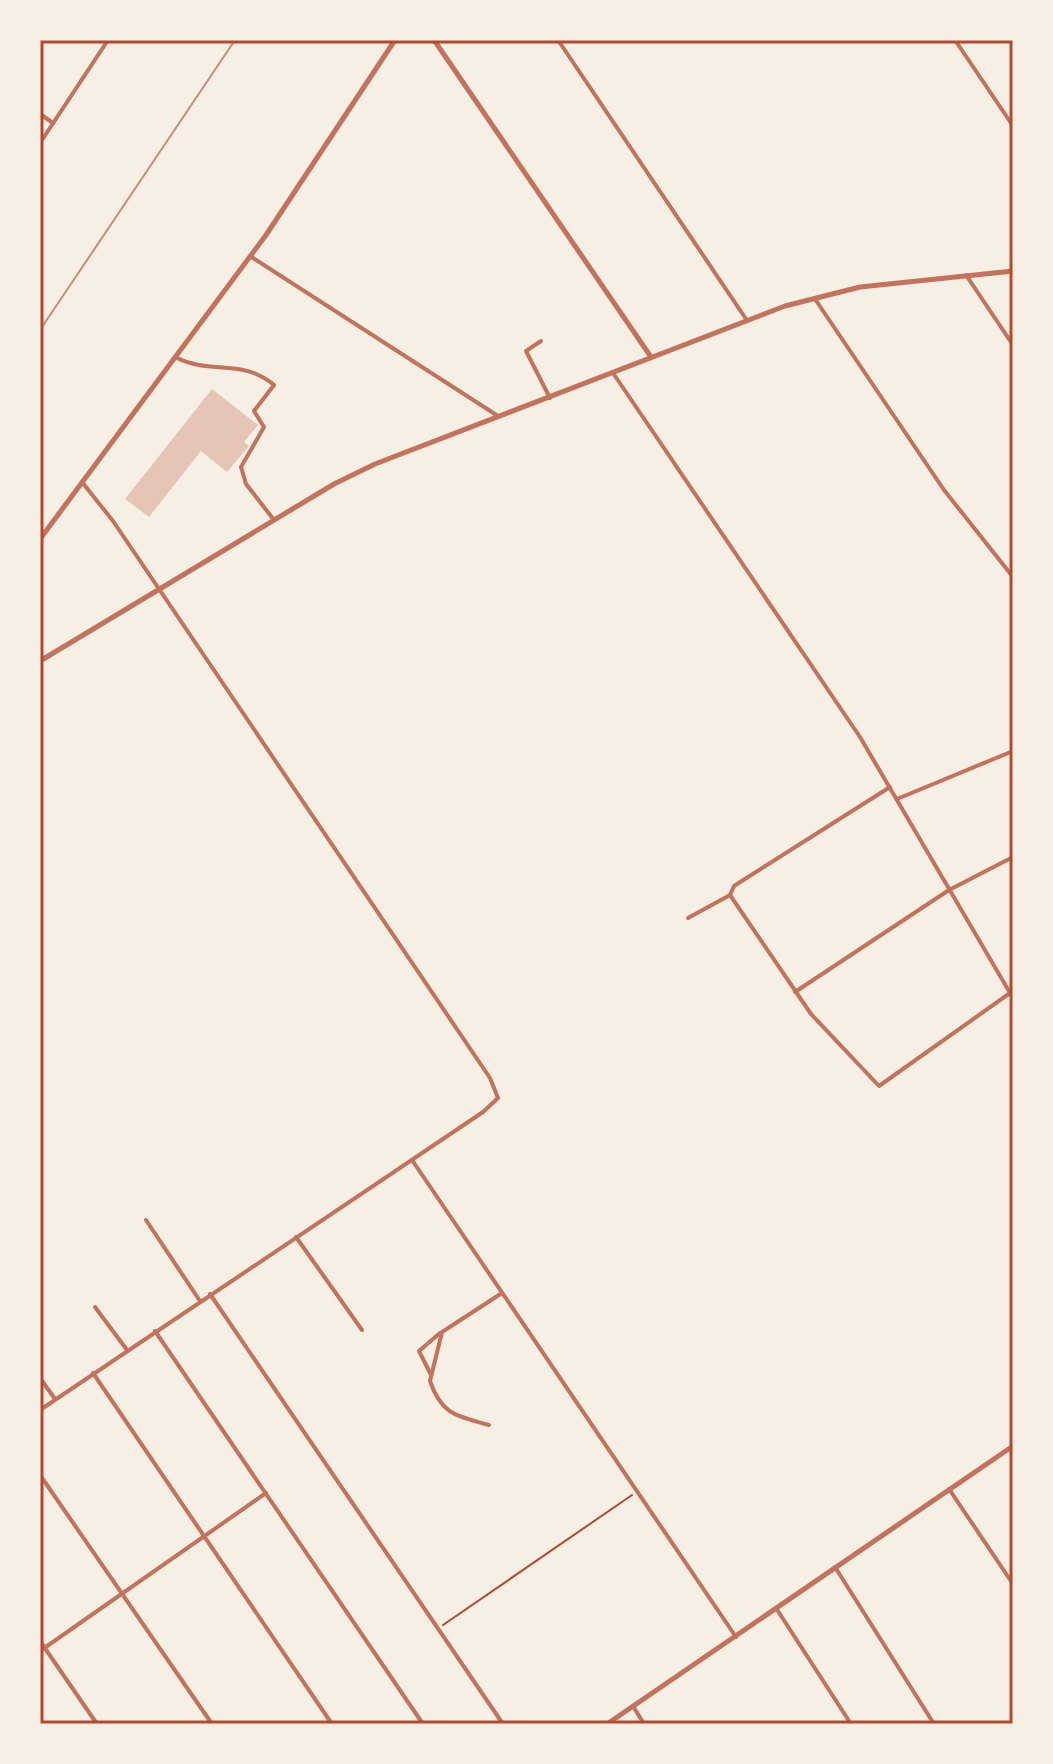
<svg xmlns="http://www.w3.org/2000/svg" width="1053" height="1764" font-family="Poppins,sans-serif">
	<rect width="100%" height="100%" fill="#f6efe4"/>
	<path fill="#e6c5b7" d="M212 389 258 425 244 442 249 446 227 472 201 451 149 517 125 499Z"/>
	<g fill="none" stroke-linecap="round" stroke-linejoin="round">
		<path stroke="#b5482f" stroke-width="2" d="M443 1625 632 1495"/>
		<g stroke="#c5725c" stroke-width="4">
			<path d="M558 40 746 319"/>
			<path d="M955 40 1013 126"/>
			<path d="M40 114 53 123"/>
			<path d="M40 143 108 40"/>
			<path d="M250 256 498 416"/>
			<path d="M966 275 1013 345"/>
			<path d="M815 299 944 490 1013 577"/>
			<path d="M541 341 526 351 550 398"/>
			<path d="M177 358C211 375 242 358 274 385L254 411 264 427 241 467 246 484 274 520"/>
			<path d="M613 373 860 737 1013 998"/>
			<path d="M897 799 1013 751"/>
			<path d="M730 895 811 1014 879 1086 1010 993"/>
			<path d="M688 918 730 895 734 886 890 787"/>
			<path d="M795 992 949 890 1013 857"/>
			<path d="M412 1160 736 1637"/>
			<path d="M146 1220 200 1301"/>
			<path d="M296 1237 362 1330"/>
			<path d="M210 1294 503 1724"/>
			<path d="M95 1307 127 1350"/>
			<path d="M155 1331 423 1724"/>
			<path d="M93 1373 332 1724"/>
			<path d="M431 1375 419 1351 440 1333"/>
			<path d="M40 1378 55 1399"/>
			<path d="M40 1410 483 1112 498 1098 490 1078 113 521 82 482"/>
			<path d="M489 1425C458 1416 442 1416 430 1381L442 1332 502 1293"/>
			<path d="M40 1475 212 1724"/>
			<path d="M949 1489 1013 1584"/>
			<path d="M835 1567 934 1724"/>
			<path d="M776 1608 851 1724"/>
			<path d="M40 1641 97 1724"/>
			<path d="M40 1651 266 1493"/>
			<path d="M633 1706 644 1724"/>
		</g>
		<g stroke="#c5725c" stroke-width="5">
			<path d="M434 40 651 357"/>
			<path d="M40 539 266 235 395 40"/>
			<path d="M40 661 334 484 375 464 785 306 860 287 1013 271"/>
			<path d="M607 1724 1013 1446"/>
		</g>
		<path stroke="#cf8b77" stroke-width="2" d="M40 330 235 40"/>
	</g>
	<rect width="1053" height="1764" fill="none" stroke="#f6efe4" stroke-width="84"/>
	<rect x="42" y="42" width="969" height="1680" fill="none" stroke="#b5482f" stroke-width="3"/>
</svg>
